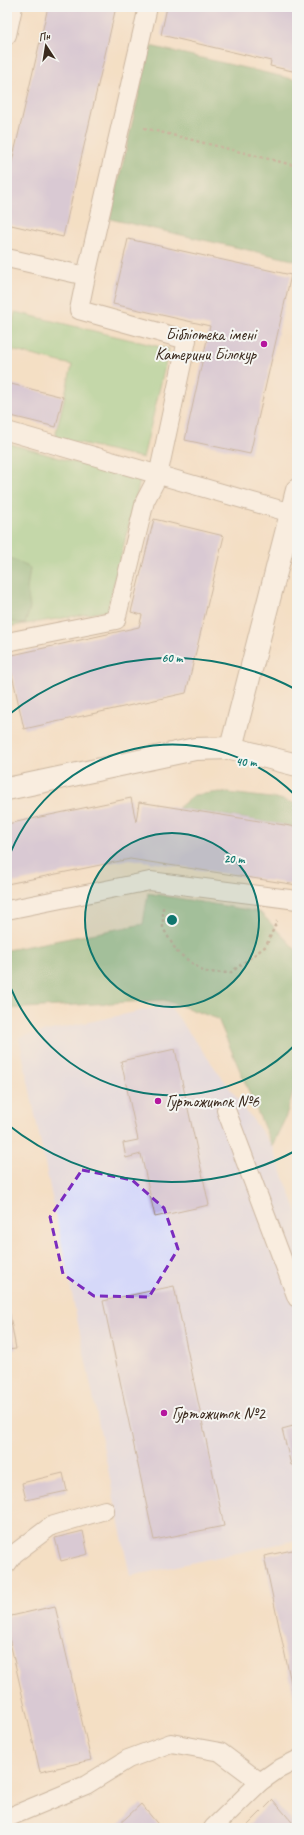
<svg xmlns="http://www.w3.org/2000/svg" width="304" height="1835" font-family="Caveat,sans-serif">
	<rect width="100%" height="100%" fill="#f6f6f2"/>
	<filter id="ink" filterUnits="userSpaceOnUse"><feTurbulence type="fractalNoise" baseFrequency=".025" numOctaves="2"/><feDisplacementMap in="SourceGraphic" scale="8" xChannelSelector="R" yChannelSelector="G"/><feConvolveMatrix kernelMatrix="1 2 1 2 8 2 1 2 1" color-interpolation-filters="sRGB"/></filter>
	<filter id="wash" filterUnits="userSpaceOnUse"><feTurbulence type="fractalNoise" baseFrequency=".012" numOctaves="4" result="noise"/><feDisplacementMap in="SourceGraphic" scale="16" xChannelSelector="R" yChannelSelector="G"/><feGaussianBlur stdDeviation="0.9" result="paint"/><feColorMatrix in="noise" values="0 0 0 0 0 0 0 0 0 0 0 0 0 0 0 0 0 1.4 0 .05"/><feComposite in="paint" operator="in"/></filter>
	<g filter="url(#wash)">
		<rect width="100%" height="100%" fill="#f4dfc4"/>
		<path fill="#d5d8f9" d="M169 1005 272 1146 297 1212V1540L130 1576 19 1037Z"/>
		<g fill="#8ace87" stroke="#627c52">
			<path d="M15 312 169 349 143 458 55 437 72 365 7 349Z"/>
			<path d="M7 443 140 481 107 611 7 627Z"/>
		</g>
		<g fill="#6fb174" stroke="#556e49">
			<path d="M150 46 297 80V261L110 219Z"/>
			<path d="M7 556 30 568 27 589 30 608 25 624 7 621Z"/>
			<path d="M220 792 280 799 297 804V827L178 808 194 795Z"/>
			<path d="M148 893 260 912 297 951V1079L285 1119 272 1146 218 1019 164 1000 7 1009V950L143 924Z"/>
		</g>
		<g id="blocks">
			<g fill="#b9b0e4">
				<path d="M48 7H116L63 237 7 224V183Z"/>
				<path d="M167 7H297V72L270 66 271 61 161 35Z"/>
				<path d="M128 239 291 275 250 454 185 440 210 326 113 304Z"/>
				<path d="M7 383 63 397 56 427 7 415Z"/>
				<path d="M154 519 224 536 186 693 24 729 8 656 139 627 142 615 131 612Z"/>
				<path d="M131 798 136 822 139 802 297 827V885L130 859 7 884V824Z"/>
				<path d="M175 1049 209 1205 155 1217 141 1154 126 1158 123 1143 138 1140 121 1061Z"/>
				<path d="M174 1286 224 1526 154 1540 103 1301Z"/>
				<path d="M7 1299 16 1349 7 1350Z"/>
				<path d="M297 1425V1464L291 1465 282 1429Z"/>
				<path d="M63 1473 67 1491 26 1500 22 1483Z"/>
				<path d="M83 1531 88 1554 61 1561 55 1538Z"/>
				<path d="M297 1549V1706H296L264 1556Z"/>
				<path d="M55 1606 91 1760 40 1772 7 1629V1617Z"/>
				<path d="M273 1800 297 1828H245Z"/>
				<path d="M141 1804 161 1828H115Z"/>
			</g>
		</g>
	</g>
	<g filter="url(#ink)">
		<use href="#blocks" fill-opacity="0" stroke="#988471" stroke-width="1"/>
		<g fill="none" stroke-linecap="round" stroke-linejoin="round">
			<defs>
				<g id="service">
					<path d="M7 35 13 7"/>
					<path d="M7 258 86 276 148 7"/>
					<path d="M7 431 291 513"/>
					<path d="M7 642 116 620 145 501 158 476 187 340 79 310 86 276"/>
					<path d="M7 910 150 881 297 900"/>
					<path d="M226 1110 297 1298"/>
					<path d="M7 1564 14 1554 51 1526 105 1510"/>
					<path d="M260 1782 277 1770 297 1760"/>
					<path d="M7 1818 86 1785 128 1759 171 1743 220 1752 260 1782 213 1828"/>
				</g>
				<path id="minor" d="M231 748 297 765"/>
				<path id="tertiary" d="M7 789 195 749 231 748 297 490"/>
			</defs>
			<use href="#service" stroke="#988471" stroke-width="20"/>
			<use href="#minor" stroke="#988471" stroke-width="24"/>
			<use href="#tertiary" stroke="#988471" stroke-width="24"/>
			<g stroke="#988471" stroke-width="2.5" stroke-dasharray="3 3" stroke-linecap="butt">
				<path d="M144 128 297 166"/>
				<path d="M163 907V928L177 952 204 972 230 973 266 946 277 921"/>
			</g>
			<use href="#service" stroke="#fff" stroke-width="18"/>
			<use href="#minor" stroke="#fff" stroke-width="22"/>
			<use href="#tertiary" stroke="#fff" stroke-width="22"/>
		</g>
	</g>
	<path d="M0 0H304V1835H0ZM82 1170 132 1180 164 1208 178 1249 149 1297 94 1296 63 1274 50 1217Z" fill="#f4dfc4" fill-opacity=".55" fill-rule="evenodd"/>
	<path fill="none" stroke="#7b2cbf" stroke-width="3" stroke-dasharray="8 5" stroke-linejoin="round" d="M82 1170 132 1180 164 1208 178 1249 149 1297 94 1296 63 1274 50 1217Z"/>
	<circle cx="172" cy="920" r="87" fill="#0f766e" fill-opacity=".12"/>
	<g fill="none" stroke="#0f766e" stroke-width="2">
		<circle cx="172" cy="920" r="87"/>
		<path d="M297 1043A175 175 0 0 1 7 978M7 862A175 175 0 0 1 297 797"/>
		<path d="M295 1151A262 262 0 0 1 7 1124M7 716A262 262 0 0 1 295 689"/>
	</g>
	<g fill="#b5179e" stroke="#f6f6f2" stroke-width="1.5">
		<circle cx="264" cy="344" r="4"/>
		<circle cx="158" cy="1101" r="4"/>
		<circle cx="164" cy="1413" r="4"/>
	</g>
	<g text-anchor="middle" stroke-width="4" stroke-linejoin="round" paint-order="stroke">
		<g font-size="17" fill="#3b2a1e" stroke="#f6f6f2" text-anchor="start">
			<text x="256" y="340" text-anchor="end">Бібліотека імені<tspan x="256" dy="20">Катерини Білокур</tspan></text>
			<text x="166" y="1107">Гуртожиток №6</text>
			<text x="172" y="1419">Гуртожиток №2</text>
		</g>
	</g>
	<circle cx="172" cy="920" r="6" fill="#0f766e" stroke="#f6f6f2" stroke-width="2"/>
	<g font-size="12" text-anchor="middle" font-weight="bold" fill="#0f766e" stroke="#f6f6f2" stroke-width="4" stroke-linejoin="round" paint-order="stroke">
		<text x="172" y="662">60 m</text>
		<text x="246" y="766">40 m</text>
		<text x="234" y="863">20 m</text>
	</g>
	<rect width="304" height="1835" fill="none" stroke="#f6f6f2" stroke-width="24"/>
	<g transform="translate(46 46) rotate(348)" stroke="#f6f6f2" stroke-width="3" paint-order="stroke">
	<path d="M0-3L7 15L0 10L-7 15Z" fill="#3b2a1e"/>
	<text y="-6" font-size="11" font-weight="bold" text-anchor="middle" fill="#3b2a1e">Пн</text>
	</g>
</svg>
